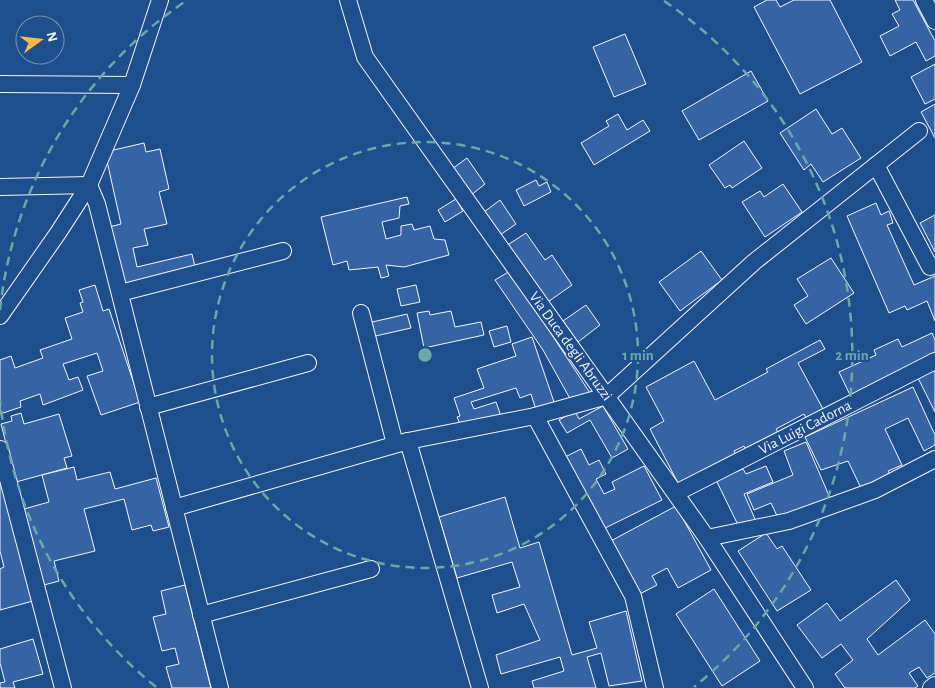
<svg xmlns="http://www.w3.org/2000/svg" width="935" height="688" font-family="'Alegreya Sans',sans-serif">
	<rect width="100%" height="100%" fill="#1f4e8c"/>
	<g fill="#3563a3" stroke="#f2f6ff">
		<path d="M767 0H776L780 7 794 0H830L862 62 800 94 754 7Z"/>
		<path d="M895 0H913L935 41V56L926 61 916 42 890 56 880 36 899 26 892 14 900 10Z"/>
		<path d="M625 34 646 84 614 97 593 47Z"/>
		<path d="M935 64V99L925 104 911 77Z"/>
		<path d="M751 71 768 101 699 140 682 111Z"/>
		<path d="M935 104V138L921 112Z"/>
		<path d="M816 109 832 134 842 128 861 158 823 182 811 164 804 170 780 133Z"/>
		<path d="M618 114 627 130 643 120 650 131 594 165 581 143 609 126 606 121Z"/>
		<path d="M744 141 762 168 732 188 730 185 725 188 709 165Z"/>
		<path d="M144 143 146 152 160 149 169 189 159 192 167 224 144 229 148 245 133 248 137 267 192 254 196 271 123 287 109 227 121 224 105 152Z"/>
		<path d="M467 158 485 184 471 195 452 169Z"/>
		<path d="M536 180 539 186 547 182 551 192 524 206 516 190Z"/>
		<path d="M783 184 802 212 765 237 742 202 760 191 764 197Z"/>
		<path d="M407 197 409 204 400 206 399 218 382 222 386 239 401 235V226L412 224 414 230 430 226 434 239 445 240 449 255 404 267 386 265 389 276 381 278 378 267 349 270 347 261 333 265 321 217Z"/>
		<path d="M456 199 463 211 445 222 438 210Z"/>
		<path d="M500 200 516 224 500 235 484 212Z"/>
		<path d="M876 203 881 215 889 211 893 223 887 225 914 285 935 276V321L927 301 907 310 905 306 889 313 847 216Z"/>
		<path d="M935 215V252L920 223Z"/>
		<path d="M526 233 545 260 552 255 572 285 545 304 506 246Z"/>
		<path d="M701 251 722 280 680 311 659 282Z"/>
		<path d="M831 258 854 293 806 324 794 305 808 296 797 279Z"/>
		<path d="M510 271 592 396 573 404 543 350 495 280Z"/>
		<path d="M95 285 103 311 109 309 140 402 101 415 87 376 103 371 97 353 63 364 69 380 78 377 83 390 43 405 40 394 20 401 21 407 0 414V360L11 356 15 368 43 358 40 350 72 339 65 318 83 312 80 303 83 302 79 290Z"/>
		<path d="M416 285 420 302 401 306 397 289Z"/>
		<path d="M586 305 600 325 578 342 563 321Z"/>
		<path d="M429 311 430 315 451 311 455 327 481 322 484 335 424 348 417 313Z"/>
		<path d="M407 314 411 328 371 337 368 323Z"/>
		<path d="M507 326 511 342 494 347 489 331Z"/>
		<path d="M932 333 935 340V358L851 397 839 372 876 355 874 350 898 339 902 347Z"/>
		<path d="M532 337 556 408 537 413 531 394 520 398 516 388 471 402 474 409 496 402 502 419 462 428 457 417 460 416 454 398 484 388 477 369 516 356 512 344Z"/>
		<path d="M820 340 825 349 798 363 823 409 806 418 804 414 776 429 780 436 747 453 744 446 734 451 738 459 719 468 717 463 678 483 650 429 664 421 646 387 694 361 715 400 768 372 766 369Z"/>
		<path d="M935 367V412L917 376Z"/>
		<path d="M913 387 935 435V445L924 451 908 418 885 429 902 465 888 471 890 474 861 488 848 461 821 470 805 437Z"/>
		<path d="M603 406 628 449 612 458 590 420 567 433 559 420 575 411 579 419Z"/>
		<path d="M21 413 24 424 59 414 72 456 64 458 67 468 16 482 1 424 12 421 11 416Z"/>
		<path d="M806 442 830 498 779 520 771 503 754 510 747 494 793 475 784 451Z"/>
		<path d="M581 449 589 465 599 460 606 474 596 479 604 494 615 489 612 482 644 466 662 500 601 530 565 457Z"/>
		<path d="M766 466 773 482 744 494 758 526 740 529 716 480 743 469 746 474Z"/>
		<path d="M74 467 77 480 110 472 115 489 156 478 169 527 153 531 151 525 132 530 124 499 84 509 95 551 54 561 59 581 44 585 24 509 49 502 42 475Z"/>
		<path d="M0 479 33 601 0 610V569L4 567 0 551Z"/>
		<path d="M505 497 520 548 539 542 572 655 597 648 589 622 626 611 642 681 609 686 601 653 587 657 596 688H534L532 681 564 671 560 657 501 674 496 655 540 640 524 604 497 613 492 595 520 587 512 562 457 578 439 517Z"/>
		<path d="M676 506 711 570 678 588 667 568 652 576 657 585 636 596 607 543Z"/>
		<path d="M766 533 777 549 782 546 811 590 777 611 738 551Z"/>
		<path d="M896 580 910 600 867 639 878 655 925 620 935 634V673L927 678 919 667 909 673 918 686 915 688H845L835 674 853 660 841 644 822 658 797 625 827 603 840 621Z"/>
		<path d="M185 585 211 688H172L166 667 179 664 175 648 162 651 153 617 166 614 161 591Z"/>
		<path d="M714 589 760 661 722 686 676 614Z"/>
		<path d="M33 639 43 674 13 682 15 688H0V683L5 682 0 663V649Z"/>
	</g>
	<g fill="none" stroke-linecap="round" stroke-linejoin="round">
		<defs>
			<g id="minor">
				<path d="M348 0 365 57 707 538 805 688"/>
				<path d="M924 0 935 21"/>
				<path d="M0 84 132 85"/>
				<path d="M876 165 930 267"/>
				<path d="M0 187 89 185 97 204 220 688"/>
				<path d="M120 293 283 251"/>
				<path d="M361 313 395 444"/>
				<path d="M0 316 58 233 89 185 132 85 160 0"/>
				<path d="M148 407 308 363"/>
				<path d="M535 416 633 596 655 688"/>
				<path d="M408 441 480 688"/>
				<path d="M0 449 63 688"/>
				<path d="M676 493 935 361"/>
				<path d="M174 508 408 441 535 416 607 396 754 262 919 131"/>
				<path d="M707 538 789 521 875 490 935 459"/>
				<path d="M201 615 371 569"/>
				<path d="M931 688 935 685"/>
			</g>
		</defs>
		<use href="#minor" stroke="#f2f6ff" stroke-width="18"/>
		<use href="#minor" stroke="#1f4e8c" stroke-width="16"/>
	</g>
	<g fill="none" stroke="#6aa9a8" stroke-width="2.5" stroke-dasharray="9 6">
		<circle cx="425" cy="355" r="213"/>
		<path d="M156 687A427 427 0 0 1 0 400M0 310A427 427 0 0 1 186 1M664 1A427 427 0 0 1 694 687"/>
	</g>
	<g text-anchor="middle" stroke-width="4" stroke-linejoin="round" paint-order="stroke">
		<g font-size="15" fill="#f2f6ff" stroke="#1f4e8c">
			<text transform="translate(571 346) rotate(54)" y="5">Via Duca degli Abruzzi</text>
			<text transform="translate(805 427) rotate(-27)" y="5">Via Luigi Cadorna</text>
		</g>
	</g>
	<circle cx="425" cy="355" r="8" fill="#6aa9a8" stroke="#1f4e8c" stroke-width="2.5"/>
	<g font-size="15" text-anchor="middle" font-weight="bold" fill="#6aa9a8" stroke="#1f4e8c" stroke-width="4" stroke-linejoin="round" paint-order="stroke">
		<text x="638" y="360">1 min</text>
		<text x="852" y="360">2 min</text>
	</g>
	<g transform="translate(40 40) rotate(75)"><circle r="24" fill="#1f4e8c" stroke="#7391ba"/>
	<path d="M0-4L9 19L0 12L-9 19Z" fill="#ffb74d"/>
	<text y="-8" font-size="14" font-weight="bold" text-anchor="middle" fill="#f2f6ff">N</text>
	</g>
</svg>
